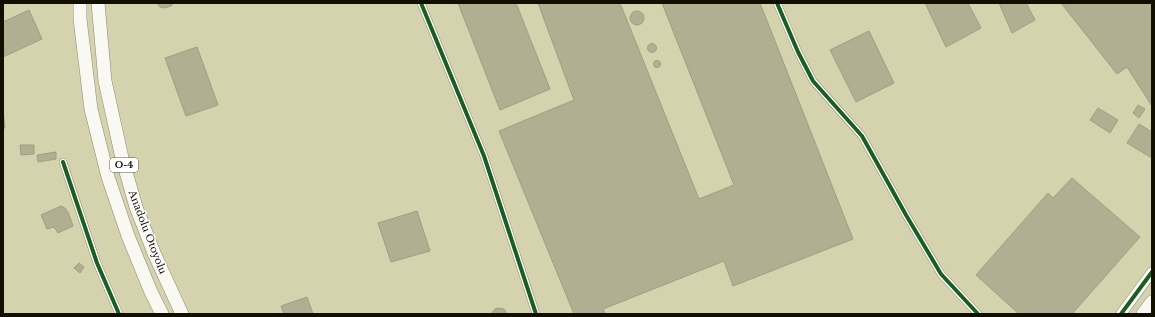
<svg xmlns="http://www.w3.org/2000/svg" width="1155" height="317" font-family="'Libre Baskerville',serif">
	<rect width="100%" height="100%" fill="#d5d3ae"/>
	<g fill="#b1af91" stroke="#9f9e80">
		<path d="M157 3H174L171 6 164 8 160 7Z"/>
		<path d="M458 3H516L550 89 500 110Z"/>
		<path d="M538 3H620L699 199 734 185 662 3H760L853 239 733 286 724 261 603 309 605 314H574L499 131 574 100Z"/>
		<path d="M925 3H968L981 28 946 47Z"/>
		<path d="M999 3H1026L1035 20 1012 33Z"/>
		<path d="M1061 3H1152V106L1127 67 1117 74Z"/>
		<path d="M29 10 42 39 3 57V22Z"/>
		<circle cx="637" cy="18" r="7"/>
		<path d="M869 31 894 83 856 102 830 50Z"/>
		<circle cx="652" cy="48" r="4.5"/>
		<path d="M197 47 218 105 186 116 165 58Z"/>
		<circle cx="657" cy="64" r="3.5"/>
		<path d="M1138 105 1145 109 1139 118 1133 113Z"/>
		<path d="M1098 108 1118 120 1110 133 1090 120Z"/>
		<path d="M3 109 5 128H3Z"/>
		<path d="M1139 124 1152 132V158L1127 143Z"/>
		<path d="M20 145H34V154L21 155Z"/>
		<path d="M56 152V159L38 162 37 155Z"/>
		<path d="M1072 178 1140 237 1072 314H1019L976 275 1048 193 1053 198Z"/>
		<path d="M61 206 65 208 68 212 73 226 58 233 54 227 47 229 41 215Z"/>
		<path d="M417 211 430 251 391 262 378 223Z"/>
		<path d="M79 263 84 267 80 273 74 268Z"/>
		<path d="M307 297 313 314H284L281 306Z"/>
		<path d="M498 308 504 309 507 314H491L495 309Z"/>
	</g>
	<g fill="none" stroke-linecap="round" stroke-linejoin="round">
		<defs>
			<g id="street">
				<path d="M421 3 484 156 536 314"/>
				<path d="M777 3 798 52 813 81 862 136 906 215 941 274 978 314"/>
				<path d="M63 162 97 263 119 314"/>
			</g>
			<path id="secondary" d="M1121 314 1152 272"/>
			<g id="highway">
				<path d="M80 3V19L91 109 108 177 128 236 151 292 162 314"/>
				<path d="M98 3 105 81 122 158 136 207 154 253 182 314"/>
				<path d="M1143 314 1152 302"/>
			</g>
		</defs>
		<use href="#street" stroke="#8c8b6e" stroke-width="8"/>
		<use href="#secondary" stroke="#8c8b6e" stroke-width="11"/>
		<use href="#highway" stroke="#8c8b6e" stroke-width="14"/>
		<use href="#street" stroke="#f9f8f3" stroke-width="7"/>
		<use href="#secondary" stroke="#f9f8f3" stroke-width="10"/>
		<use href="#highway" stroke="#f9f8f3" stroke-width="13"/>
		<defs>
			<g id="cycleway">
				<path d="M421 3 484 156 536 314"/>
				<path d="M777 3 798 52 813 81 862 136 906 215 941 274 978 314"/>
				<path d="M63 162 97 263 119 314"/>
				<path d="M1121 314 1152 272"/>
			</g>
		</defs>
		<use href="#cycleway" stroke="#fff" stroke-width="6"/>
		<use href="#cycleway" stroke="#1b5e20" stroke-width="4"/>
	</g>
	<g text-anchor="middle" stroke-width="3" stroke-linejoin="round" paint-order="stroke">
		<rect fill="#fff" stroke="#58574c" stroke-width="1" x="110" y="158" width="28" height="14" rx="3"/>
		<g font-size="9" font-weight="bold" fill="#110f00">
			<text x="124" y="168">O-4</text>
		</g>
		<g font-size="10" fill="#110f00" stroke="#fff">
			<text transform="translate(148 232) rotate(69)" y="4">Anadolu Otoyolu</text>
		</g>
	</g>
	<rect width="1155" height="317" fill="none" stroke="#110f00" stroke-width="8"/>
</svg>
